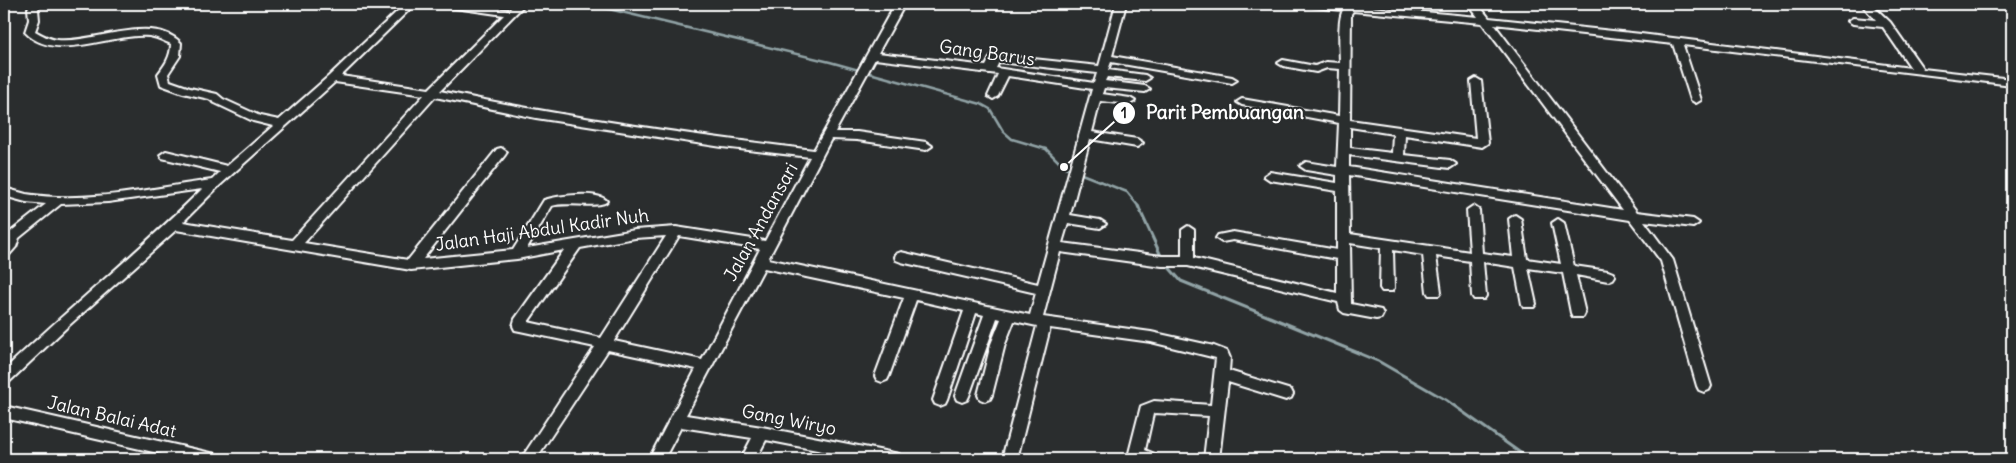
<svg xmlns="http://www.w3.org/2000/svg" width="2016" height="463" font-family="Delius,sans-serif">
	<rect width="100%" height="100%" fill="#2a2d2e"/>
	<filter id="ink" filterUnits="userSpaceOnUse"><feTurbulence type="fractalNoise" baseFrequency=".02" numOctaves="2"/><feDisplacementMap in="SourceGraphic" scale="10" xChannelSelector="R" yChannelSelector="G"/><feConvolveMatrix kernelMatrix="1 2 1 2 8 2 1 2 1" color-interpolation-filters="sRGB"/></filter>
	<g filter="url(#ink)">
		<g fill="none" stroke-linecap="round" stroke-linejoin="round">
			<path stroke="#91a3a6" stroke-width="2.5" d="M588 4 830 62 981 104 990 109 1003 131 1012 139 1046 149 1064 167 1127 192 1139 207"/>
			<g stroke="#91a3a6" stroke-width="3">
				<path d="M1138 206 1162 258"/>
				<path d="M1165 263 1181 281 1378 361 1446 400 1529 459"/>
			</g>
			<defs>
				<g id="minor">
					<path d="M32 4H42L38 9 39 20 35 31C42 35 49 39 57 40 93 44 152 13 181 43L180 56 168 74 170 81 190 88 217 94 223 99 260 116 279 120 329 76 405 4H415L341 76 429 89 504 15 448 7 443 4H467L509 10 515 4H525L440 91C564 117 688 135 814 150L895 4H905L878 53 986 66 991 56 995 55 1099 66 1116 4H1126L1112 56 1232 77 1237 80 1232 83 1111 62 1108 70 1145 75 1150 78 1145 81 1107 77 1105 81 1145 86 1150 89 1145 92 1104 88 1102 94 1130 98 1135 101 1130 104 1100 101 1092 132 1137 139 1143 143 1137 147 1090 139 1070 215 1100 220 1106 224 1100 228 1068 223 1062 243 1162 256H1182V230L1188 226 1194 230V258L1337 293V259L1233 240 1222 242 1216 238 1218 235 1233 232 1337 250V191L1270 180 1264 176 1270 172 1337 183V175L1306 170 1300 166 1306 162 1337 167 1339 123 1242 105 1237 102 1242 99 1339 116 1340 69 1327 68 1316 72 1283 66 1278 63 1283 60 1315 66 1326 62 1340 63C1340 50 1337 21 1343 10L1314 7 1309 4H1338L1478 17 1468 4H1478L1489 18 1641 34 1911 68 1883 27 1853 24 1848 21 1853 18 1876 20 1861 4H1871L1890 22 1923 69 2012 79V85L1683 45 1701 100 1696 103 1691 100 1673 44 1494 24 1637 212 1693 219 1699 223 1693 227 1644 221 1673 260 1711 386 1709 390 1704 392 1699 390 1697 386 1661 261 1630 220 1349 175 1350 234 1470 252 1467 210 1473 206 1479 210 1482 253 1513 257 1509 219 1515 215 1521 219 1527 259 1561 264 1552 223 1558 219 1564 223 1574 266 1608 271 1613 273 1615 276 1613 279 1608 281 1576 275 1585 313 1583 317H1573L1571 313 1563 273 1528 268 1536 304 1534 307H1524L1522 304 1515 267 1483 262 1486 296 1484 299H1474L1472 296 1470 261 1436 256 1441 292 1439 295H1429L1427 292 1423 255 1393 250 1394 288 1392 291H1382L1380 288 1381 248 1350 243 1351 304 1381 310 1383 314 1381 318 1376 319 1344 313 1340 310 1338 302 1188 266H1162L1060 252 1043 317 1151 332 1214 346 1227 351 1230 358 1229 371 1291 390 1293 394 1291 398 1286 400 1228 382 1219 459H1204L1209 416 1155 413 1153 414 1145 450 1155 454 1158 459C1148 460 1134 463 1129 453L1141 406 1154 401 1211 405 1216 358 1151 342 1050 328 1017 459H1002L1037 326 1014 321 1005 344 992 395 990 399 985 401 980 399 978 395 991 344 1001 319 997 318 969 396 967 400 962 402 957 400 955 396 984 315 976 313 947 400 945 404 940 406 935 404 933 400 964 311 916 300 889 376 887 380 882 382 877 380 875 376 904 298 764 268 686 415 762 427 894 453 899 454 901 459H863L766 440 756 459H741L752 438 681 427 664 459H649L696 369 608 350 536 459H521L595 347 520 331 515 330 513 326 515 319 564 250 517 259 411 270 176 230 66 328 9 382 4 384V370C69 308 139 252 202 189L108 202 61 204 19 238 16 247 9 255 4 257V245L9 233 46 204 26 202 4 196V188C11 190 19 192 26 194 87 204 152 188 212 180L220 172 162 158 160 155 166 151 227 166 273 126 253 121 215 103 209 99 183 93 161 85 158 74C165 65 171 57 171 44 164 41 157 37 149 36 113 32 55 64 25 32L29 20 28 8ZM1353 11 1482 23 1623 210 1349 167V155L1450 168 1456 164 1450 160 1404 155 1405 135 1482 147 1488 143 1481 81 1476 78 1471 81 1476 138 1350 120 1351 14ZM875 59 998 74 988 96 993 99 998 96 1008 76 1092 89 1038 284 901 252 896 254 895 257 896 260 901 262 1036 293 1030 315 768 259 831 139 857 140 926 150 932 146 926 142 857 132H835ZM999 62 1097 73 1094 83 996 68ZM335 82 424 95 292 240 183 222 219 186ZM435 97 536 118 722 147 810 157 765 241 676 227 635 230 527 248 552 206C565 201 601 209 607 201 598 190 556 196 544 200L513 250 423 259 505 155 507 152 501 148 497 149 408 260 304 243ZM1350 127 1393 134 1392 153 1350 148ZM666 236 601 338 528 322 580 248 635 238ZM679 236 760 249 702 360 614 341Z"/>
					<path d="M4 406 211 453 216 454 219 459H184L4 418Z"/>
				</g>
			</defs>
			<use href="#minor" stroke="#fff" stroke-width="4"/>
			<use href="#minor" fill="#2a2d2e" fill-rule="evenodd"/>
		</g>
	</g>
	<g text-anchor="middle" stroke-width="4" stroke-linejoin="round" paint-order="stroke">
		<g font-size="18" fill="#fff" stroke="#2a2d2e">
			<text transform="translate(987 53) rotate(8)" y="6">Gang Barus</text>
			<text transform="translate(761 222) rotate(-61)" y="6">Jalan Andansari</text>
			<text transform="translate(542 230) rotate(-8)" y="6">Jalan Haji Abdul Kadir Nuh</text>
			<text transform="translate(112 417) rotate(13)" y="6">Jalan Balai Adat</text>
			<text transform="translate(789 420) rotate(11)" y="6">Gang Wiryo</text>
		</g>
	</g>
	<path fill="none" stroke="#fff" stroke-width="2" d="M1064 167L1124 113"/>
	<g fill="#fff" stroke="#2a2d2e" stroke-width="2">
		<circle cx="1064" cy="167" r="5"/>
		<circle cx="1124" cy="113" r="12"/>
	</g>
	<g font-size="15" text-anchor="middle" font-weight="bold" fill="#111">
		<text x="1124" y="118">1</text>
	</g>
	<g font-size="19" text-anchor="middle" font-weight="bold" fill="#fff" stroke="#2a2d2e" stroke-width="4" stroke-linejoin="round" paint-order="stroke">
		<text x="1225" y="119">Parit Pembuangan</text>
	</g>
	<rect width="2016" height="463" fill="none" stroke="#2a2d2e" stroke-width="20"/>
	<rect x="10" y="10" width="1996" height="443" fill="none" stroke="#fff" stroke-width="2" filter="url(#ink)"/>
</svg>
